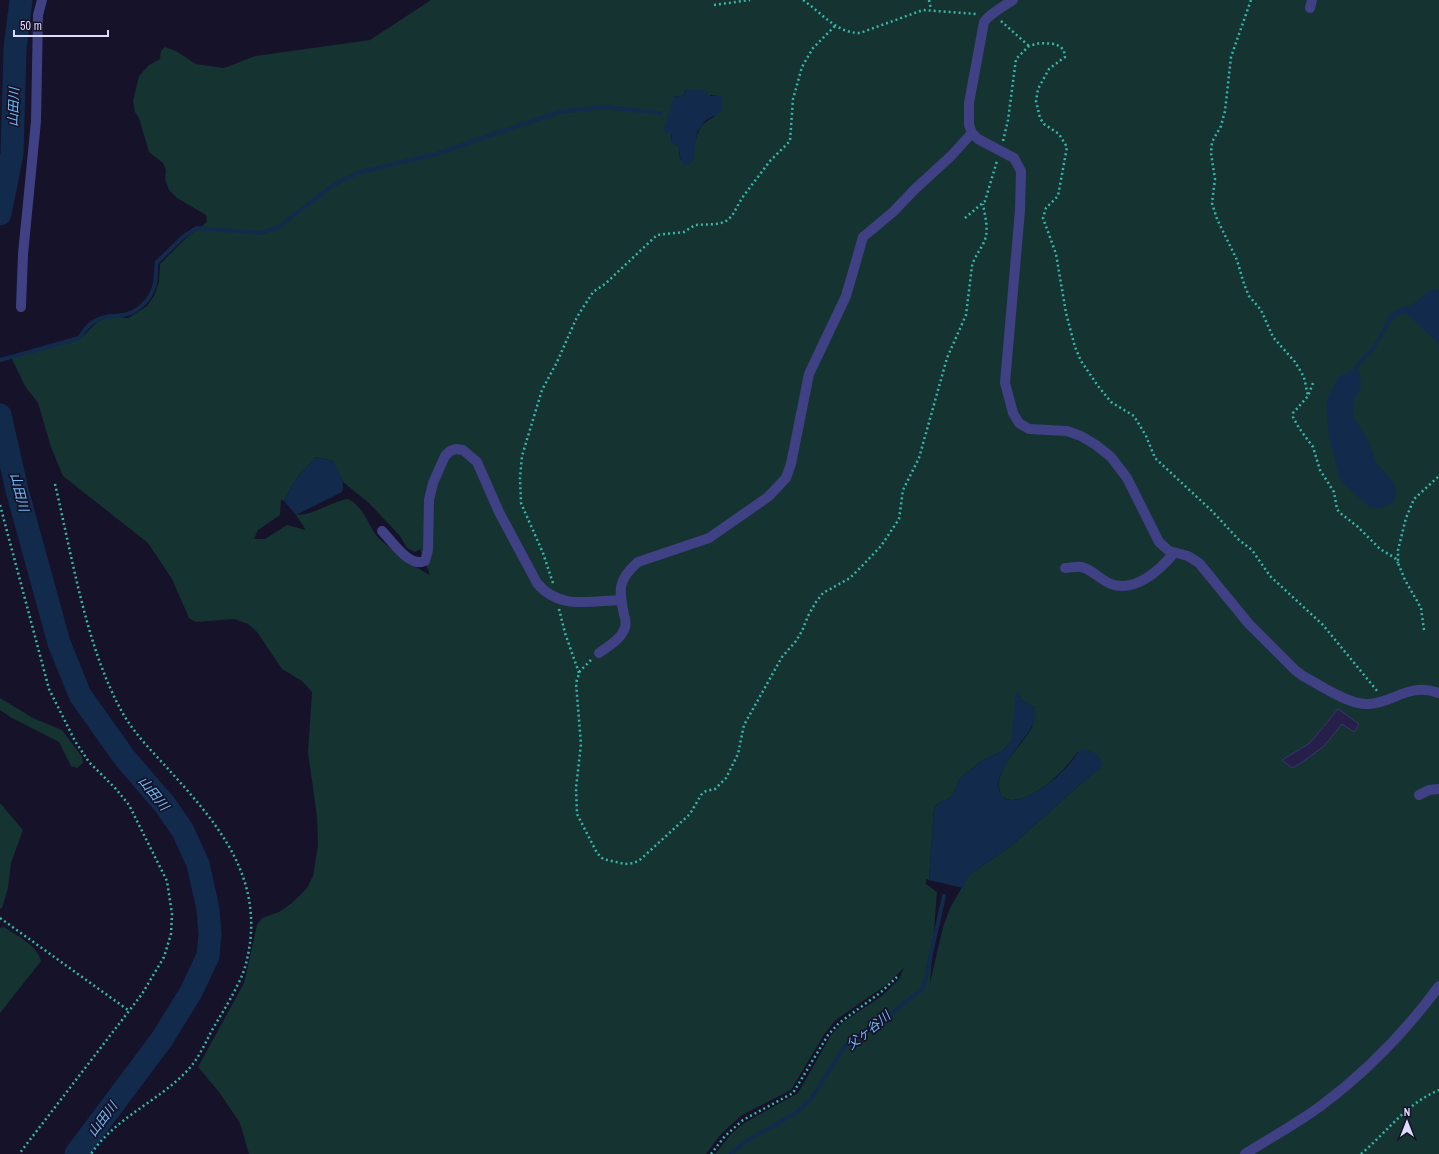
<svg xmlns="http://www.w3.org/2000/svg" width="1439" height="1154" font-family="'Archivo Narrow','Noto Sans JP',sans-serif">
	<rect width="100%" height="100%" fill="#151229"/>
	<g fill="#153330" fill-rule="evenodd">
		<path d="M431 0H1439V1154H715L731 1134 744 1123 798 1093 831 1035 842 1023 883 995 899 979 904 968 886 985 836 1020 825 1033 791 1090 742 1115 721 1134 706 1154H249L240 1123 219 1092 198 1067 244 983 257 925 262 918 279 912 293 902 307 888 313 876 318 845 317 816 308 753 312 692 302 681 282 669 257 632 248 624 234 619 196 622 189 618 172 579 148 543 63 476 51 447 38 403 25 386 11 357 80 339 97 322 111 316 128 318 147 306 154 296 159 282 160 264 185 239 207 222 206 215 177 198 169 190 165 179 166 170 163 163 149 152 139 118 135 112 133 101 139 76 149 65 160 59 161 51 165 47 176 51 196 64 224 68 255 56 370 40ZM686 90C698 92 709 96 721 96L714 117C695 125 695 142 693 161L680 159 679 147 671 142 674 96 680 97 684 95ZM316 457 333 461 343 482 369 503 400 536 407 548 415 552 420 549 430 575C418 569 384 545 376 535 366 521 364 507 348 499 329 502 315 515 296 515L306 530 287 525 265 539H254L258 530 280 515 281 500 284 501 296 479ZM1019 693 1020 699 1035 708C1034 714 1034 721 1032 727 1021 749 991 768 1001 796 1022 813 1067 770 1077 752L1100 768 1085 780 1012 845 969 875 950 908 943 927 930 983 937 892 926 884V879L929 880 934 810 937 804 950 798 954 793 959 780 966 773 983 760 1003 751 1011 742Z"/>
		<path d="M0 698 33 718 62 730 82 757 83 763 77 768 71 766 59 742 12 718 0 710Z"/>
		<path d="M0 803 23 830 11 863 8 888 2 908 0 909Z"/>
		<path d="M4 927C16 935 38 946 41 961L0 1013V928Z"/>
	</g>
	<g fill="#122b4d">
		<path d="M686 90H704L711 96H721L723 100 721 112 706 120 697 132 693 161 687 166C679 162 680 155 679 147L671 142 672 135 663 132 674 96 680 97 684 95Z"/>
		<path d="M1439 289V344L1409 316 1405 314 1399 315 1393 319 1373 352 1358 367 1361 383 1360 390 1355 398 1353 416 1367 438 1376 462 1393 482 1396 492 1394 502 1389 505 1378 508 1369 507 1342 482 1339 477 1329 437 1326 403 1338 377 1354 369 1358 361 1371 348 1379 336 1390 314 1398 309 1413 304 1428 291Z"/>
		<path d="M316 457 333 461C338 471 346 481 342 492L296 515 284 501 296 479Z"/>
		<path d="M1016 692 1019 693 1020 699 1035 708C1035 714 1035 721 1032 726 1023 744 983 780 1005 799 1025 806 1059 777 1071 762 1075 758 1076 753 1080 750 1090 748 1100 755 1103 764L1094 774 1085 780 1012 845 969 875 963 888 929 880 934 810 937 804 950 798 954 793 959 780 966 773 983 760 1003 751 1011 742Z"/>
	</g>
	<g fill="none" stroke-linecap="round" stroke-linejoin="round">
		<g stroke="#122b4d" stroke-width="4">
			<path d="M0 360 79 338C83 332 87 326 93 322 104 315 112 317 123 315 137 313 150 300 154 287 157 279 155 270 157 262L184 236 197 228 259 233 277 228 332 186 357 173 436 154 559 112 604 107 661 113"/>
			<path d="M731 1154 745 1142 797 1112 811 1099 845 1046 884 1019 921 990 924 985 944 896"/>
		</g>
		<g stroke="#122b4d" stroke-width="23">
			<path d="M0 214 12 154 15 49 21 0"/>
			<path d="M0 415 17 490 59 643 80 695 124 757 166 806 183 831 198 864 208 909 210 934 208 956 191 992 162 1039 76 1154"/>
		</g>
	</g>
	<path fill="#261f49" stroke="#3c3274" d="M1338 709 1359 724 1354 732 1342 724 1324 746 1301 763 1292 768 1282 760 1310 743Z"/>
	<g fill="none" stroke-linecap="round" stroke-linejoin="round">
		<g stroke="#37b6a9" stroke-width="2.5" stroke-dasharray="2 3" stroke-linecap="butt">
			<path d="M803 0C822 13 836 33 860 33L923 10 977 14"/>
			<path d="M929 0 931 9"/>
			<path d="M1251 0 1231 57 1225 111 1221 126 1212 142 1211 153 1215 179 1212 203 1217 219 1237 260 1244 284 1249 296 1261 310 1273 337 1295 362 1304 377 1308 396"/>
			<path d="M714 5 750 0"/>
			<path d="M1001 21 1029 46"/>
			<path d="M1003 141 1008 120 1016 59 1029 46 1040 43 1055 44 1061 47 1064 51 1065 57 1049 69 1038 89 1036 101 1040 118 1044 124 1059 134 1067 147 1058 196 1046 208 1043 218 1056 254 1066 313 1075 347 1081 361 1098 386 1111 402 1134 416 1146 436 1155 458 1212 511 1239 540 1252 550 1270 576 1323 625 1378 692"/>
			<path d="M965 218 985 201 997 161"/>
			<path d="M1313 383 1308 396 1293 413V417L1299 428 1313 447 1320 470 1334 492 1337 509 1339 512 1358 527 1380 549 1395 558 1398 563"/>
			<path d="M55 484C72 556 86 646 121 710 133 733 153 752 170 771 215 821 259 871 250 943 248 957 245 971 238 984 230 1001 220 1016 211 1032 204 1046 197 1061 186 1072 157 1102 115 1118 91 1154"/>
			<path d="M0 505 49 689 75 741 89 762 116 789 129 805 167 881 172 914 171 934 164 957 142 994 19 1154"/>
			<path d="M553 583 543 553 521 503 520 478 522 456 542 390 557 362 577 317 593 292 605 284 657 235 684 232 695 225 716 224 725 222 732 216 742 198 770 161 790 141 793 99 802 67 813 48 835 26"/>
			<path d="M559 609 565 633 579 673"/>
			<path d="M1424 630 1421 608 1405 580 1398 563V550L1406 518 1414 499 1439 476"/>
			<path d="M591 660 580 671 576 683 581 744 576 788 577 814 597 853 603 859 625 864 634 863 641 859 690 814 701 795 706 791 715 789 726 778 738 754 744 725 782 657 796 641 802 631 808 616 816 602 823 593 850 578 862 566 881 546 899 519 903 490 919 458 947 358 966 315 972 266C974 258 979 252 983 244 990 232 985 217 983 204"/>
			<path d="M0 918 128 1010"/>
			<path d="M711 1154 725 1136 743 1120 793 1093 828 1035 839 1023 880 993 897 977"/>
			<path d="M1361 1154C1387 1132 1407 1103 1439 1090"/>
		</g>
		<g stroke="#404085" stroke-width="10">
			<path d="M1013 0C1003 7 990 13 984 22L969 103V125L972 133 978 139 1014 158 1021 171 1020 210 1005 383 1013 413 1019 423 1029 429 1067 431 1081 436 1096 445 1111 457 1127 478 1159 542 1169 551 1188 556 1199 563 1249 624 1295 670 1303 676C1320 685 1349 705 1368 704 1394 703 1408 682 1439 693"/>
			<path d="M1310 8 1312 0"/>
			<path d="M21 307 23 254 36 121 38 15 42 0"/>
			<path d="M382 531C392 541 409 568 425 561L428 550 429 500 433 483 445 456 450 451 456 449 463 450 477 462 499 512 537 583C559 610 590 601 621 600"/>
			<path d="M1065 568C1070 568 1076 566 1081 567 1092 569 1100 580 1111 584 1135 593 1160 570 1174 553"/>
			<path d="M599 653C607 647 620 640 624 630 626 626 626 620 624 615 619 590 617 580 638 562L709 538 768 497 786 478 791 464 809 374 846 296 863 237 893 212 915 189 951 156 972 133"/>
			<path d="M1419 795 1429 790 1439 789"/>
			<path d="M1245 1154C1270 1138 1298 1123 1322 1105 1366 1072 1406 1031 1439 986"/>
		</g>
	</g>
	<g text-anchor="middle" stroke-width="3.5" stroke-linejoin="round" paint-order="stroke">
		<g font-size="13" font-style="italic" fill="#6fbef8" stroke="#151229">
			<text transform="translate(13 107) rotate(-88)" y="5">山田川</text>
			<text transform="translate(20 492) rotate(76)" y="5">山田川</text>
			<text transform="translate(154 793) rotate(51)" y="5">山田川</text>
			<text transform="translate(868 1030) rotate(-39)" y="5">父ヶ谷川</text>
			<text transform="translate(102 1119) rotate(-53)" y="5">山田川</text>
		</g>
	</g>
	<g transform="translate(1407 1122)" stroke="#151229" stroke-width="3" paint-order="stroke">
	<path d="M0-3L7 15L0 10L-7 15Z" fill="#dedcfd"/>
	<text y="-6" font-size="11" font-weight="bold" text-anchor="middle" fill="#dedcfd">N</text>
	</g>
	<path d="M14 30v6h94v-6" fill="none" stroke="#dedcfd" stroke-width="2"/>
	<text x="20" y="30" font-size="12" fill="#dedcfd" stroke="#151229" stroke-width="3" paint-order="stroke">50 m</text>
</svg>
